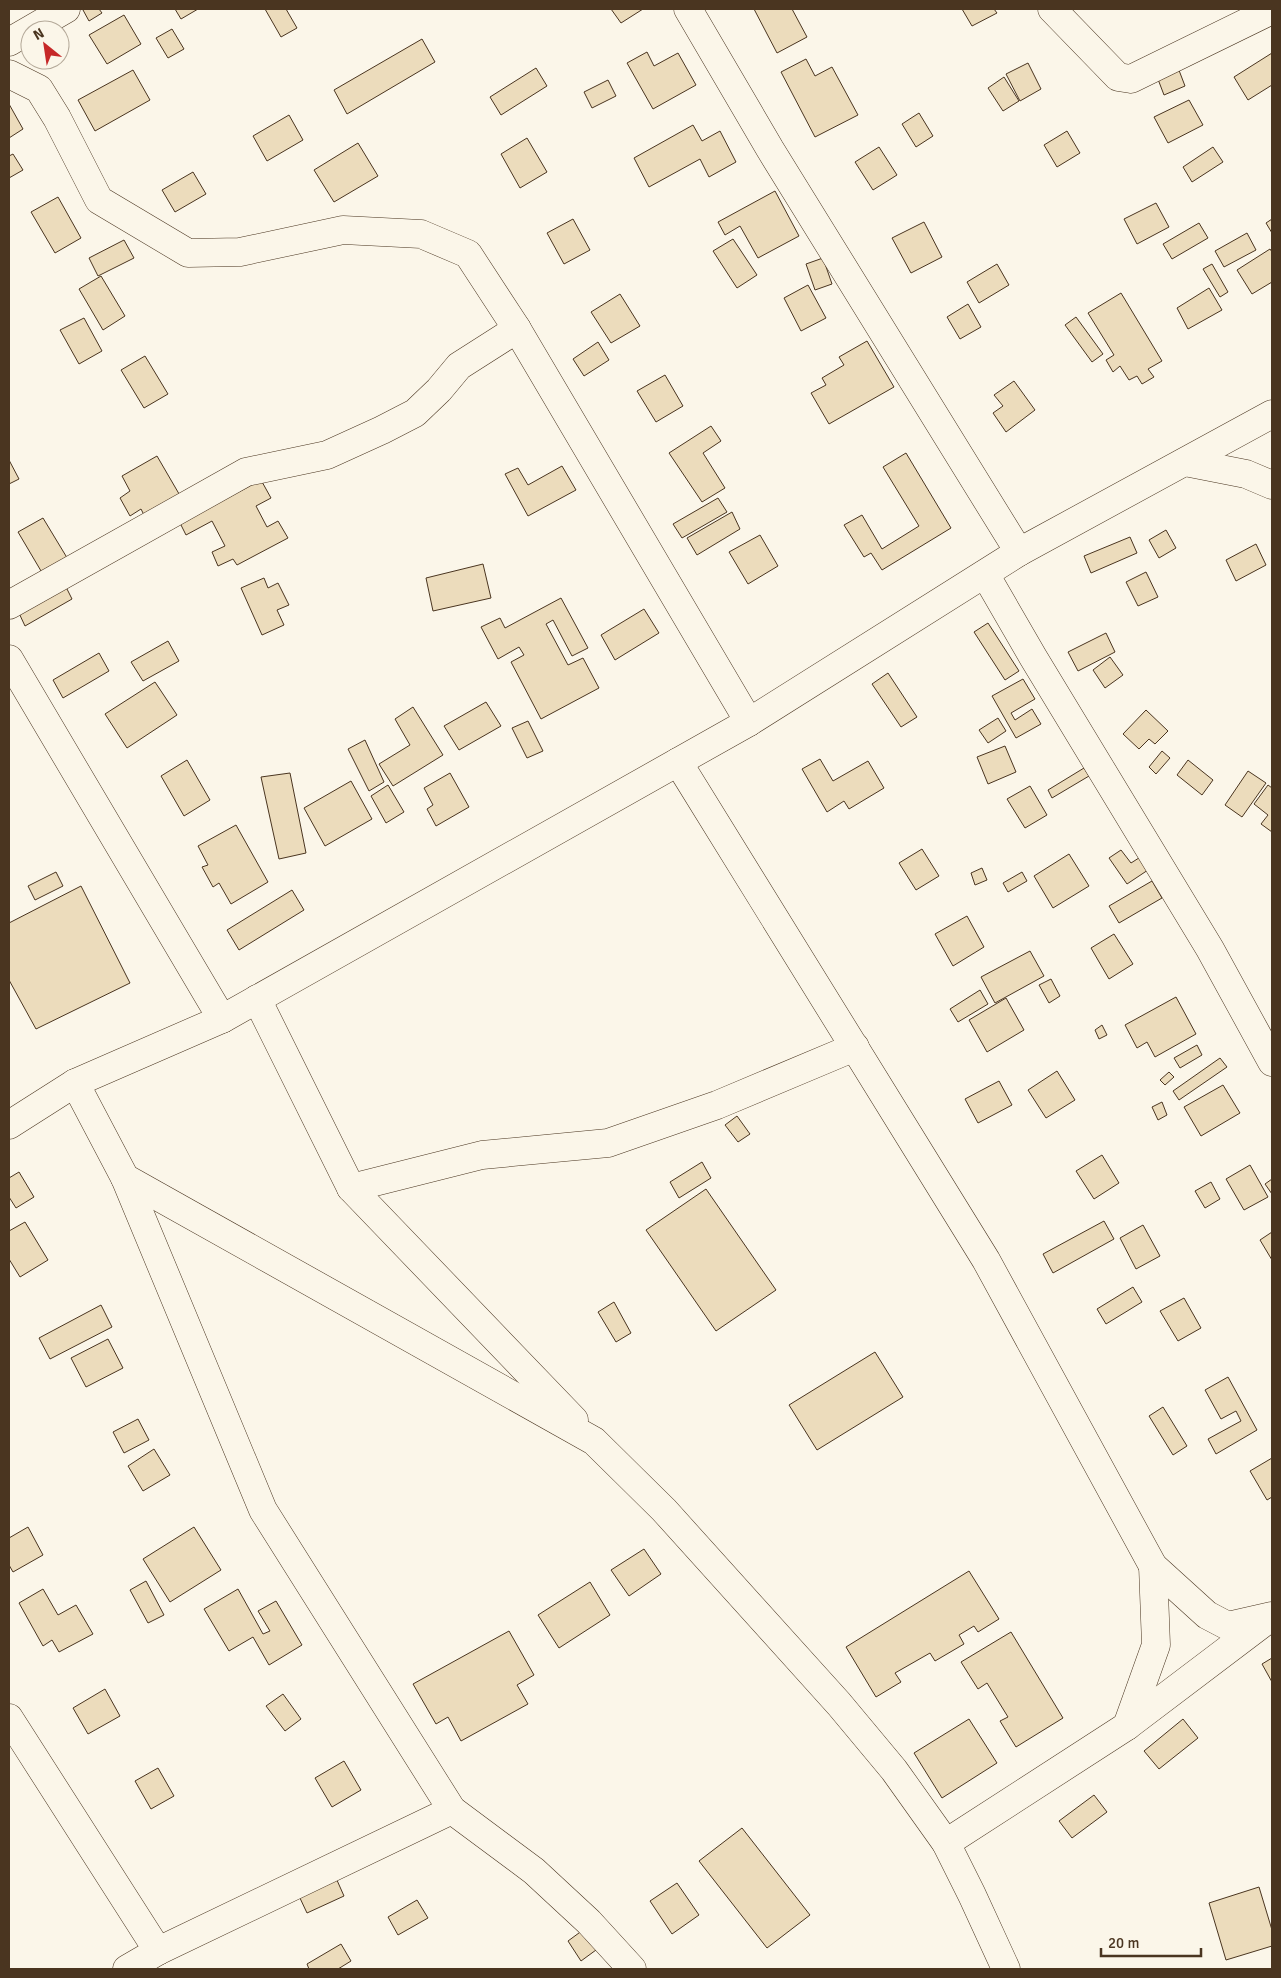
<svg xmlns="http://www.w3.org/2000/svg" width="1281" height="1978" font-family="Signika,sans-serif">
	<rect width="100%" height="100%" fill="#fbf6e9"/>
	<g fill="#ecdcbc" stroke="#4a3520">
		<path d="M85 9H99L102 13 89 21 83 10Z"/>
		<path d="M175 9H198L181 19Z"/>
		<path d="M265 9H286L297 28 281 37Z"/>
		<path d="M611 9H643L621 23Z"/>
		<path d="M754 9H792L807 37 777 53Z"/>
		<path d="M962 9H994L997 13 972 26Z"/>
		<path d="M124 15 141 44 107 64 89 35Z"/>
		<path d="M172 29 184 49 168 58 156 38Z"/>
		<path d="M422 39 435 62 347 114 334 90Z"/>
		<path d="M647 52 654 66 678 53 696 85 653 109 627 63Z"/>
		<path d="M1272 53V85L1248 100 1234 77Z"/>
		<path d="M806 59 815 76 832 67 858 115 815 137 781 72Z"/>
		<path d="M1028 63 1041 89 1020 101 1006 74Z"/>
		<path d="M1177 65 1185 86 1164 95 1156 74Z"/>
		<path d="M536 68 547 86 501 115 490 97Z"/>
		<path d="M133 70 150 100 95 131 78 100Z"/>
		<path d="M1004 77 1019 101 1003 111 988 88Z"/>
		<path d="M608 80 616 96 592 108 584 92Z"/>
		<path d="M1189 100 1203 125 1168 143 1154 117Z"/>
		<path d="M9 104 23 129 9 138Z"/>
		<path d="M919 113 933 136 916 147 902 124Z"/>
		<path d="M289 115 303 140 267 161 253 136Z"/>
		<path d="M693 125 702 141 720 131 736 162 709 177 700 159 649 187 634 158Z"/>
		<path d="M1067 131 1080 153 1057 167 1044 145Z"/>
		<path d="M527 138 547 172 520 188 501 154Z"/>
		<path d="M358 143 378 176 334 202 314 170Z"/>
		<path d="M879 147 897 175 873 190 855 162Z"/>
		<path d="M1213 147 1223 162 1192 182 1183 167Z"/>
		<path d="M13 154 23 170 9 178V156Z"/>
		<path d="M193 172 206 194 175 212 162 190Z"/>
		<path d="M775 191 799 236 758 258 740 226 725 235 718 222Z"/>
		<path d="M58 197 81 238 55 253 31 212Z"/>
		<path d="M1156 203 1169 227 1137 244 1124 219Z"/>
		<path d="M573 219 590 250 564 264 547 233Z"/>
		<path d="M1272 219V233L1266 223Z"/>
		<path d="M924 222 942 257 911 273 892 238Z"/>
		<path d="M1199 223 1208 238 1172 259 1163 244Z"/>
		<path d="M1247 233 1256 250 1224 267 1215 251Z"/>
		<path d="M733 239 757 275 737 288 713 251Z"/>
		<path d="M124 240 134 258 98 276 89 258Z"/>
		<path d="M1270 249 1272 252V282L1252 294 1237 270Z"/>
		<path d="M823 258 832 284 815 290 806 264Z"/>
		<path d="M997 264 1009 285 979 303 967 282Z"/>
		<path d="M1212 264 1228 292 1220 297 1203 269Z"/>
		<path d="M101 276 125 316 103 330 79 289Z"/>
		<path d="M808 285 826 318 801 331 784 298Z"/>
		<path d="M1209 288 1222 310 1188 329 1177 308Z"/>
		<path d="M1121 293 1162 361 1148 369 1154 377 1142 384 1137 376 1129 380 1120 366 1113 372 1106 360 1114 355 1088 313Z"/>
		<path d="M620 294 640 326 611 343 591 312Z"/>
		<path d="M968 304 981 327 960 339 947 317Z"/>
		<path d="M1076 317 1103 354 1092 362 1065 325Z"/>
		<path d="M84 318 102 351 79 364 60 330Z"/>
		<path d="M867 341 894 387 829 424 811 393 826 385 822 378 844 365 839 357Z"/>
		<path d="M598 342 609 360 584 376 573 359Z"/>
		<path d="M145 356 168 394 144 408 121 370Z"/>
		<path d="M665 375 683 406 656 422 637 391Z"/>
		<path d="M1014 381 1035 410 1006 432 993 413 1003 406 994 395Z"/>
		<path d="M711 426 721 441 703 453 725 488 702 502 669 453Z"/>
		<path d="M906 453 951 528 882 570 871 553 864 557 844 525 862 515 882 549 919 526 883 467Z"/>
		<path d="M157 456 182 499 146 519 141 509 130 516 120 498 130 491 122 476Z"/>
		<path d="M9 460 19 479 9 484Z"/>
		<path d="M562 466 576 490 528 516 505 474 518 468 528 485Z"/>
		<path d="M261 480 271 498 256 506 267 527 278 521 288 538 237 565 233 559 218 566 212 552 225 546 212 521 186 535 180 523Z"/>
		<path d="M718 498 727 512 682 538 673 524Z"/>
		<path d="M732 512 740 529 697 555 687 538Z"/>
		<path d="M43 518 69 561 44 576 18 532Z"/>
		<path d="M1166 530 1176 548 1159 558 1149 540Z"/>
		<path d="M760 535 778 566 748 584 729 552Z"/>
		<path d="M1130 537 1137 553 1091 573 1084 556Z"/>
		<path d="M1256 544 1266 565 1236 581 1226 560Z"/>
		<path d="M483 564 491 598 433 611 426 578Z"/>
		<path d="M1146 572 1158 597 1138 606 1126 582Z"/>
		<path d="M264 578 268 588 278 583 289 605 277 610 284 625 262 635 241 588Z"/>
		<path d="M65 585 72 599 25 626 18 611Z"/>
		<path d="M561 598 588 648 572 656 553 620 546 624 568 665 583 658 599 688 541 719 511 662 524 655 519 647 498 659 481 627 500 618 505 628Z"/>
		<path d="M644 609 659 633 615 660 601 635Z"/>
		<path d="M988 623 1019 671 1005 680 974 632Z"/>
		<path d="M1106 633 1115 652 1078 671 1068 652Z"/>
		<path d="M168 641 179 661 143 681 131 662Z"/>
		<path d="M99 653 109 671 63 698 53 680Z"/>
		<path d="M1110 657 1123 675 1105 688 1093 670Z"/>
		<path d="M888 673 917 717 901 727 872 684Z"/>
		<path d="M1023 679 1035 699 1011 713 1015 720 1032 709 1041 724 1016 738 992 696Z"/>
		<path d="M155 682 177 715 127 748 105 714Z"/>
		<path d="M486 702 501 726 459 750 444 726Z"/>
		<path d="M413 707 443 755 393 786 379 764 410 745 395 719Z"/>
		<path d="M1146 710 1168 731 1155 744 1149 739 1139 749 1123 734Z"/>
		<path d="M998 718 1006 731 988 743 979 730Z"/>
		<path d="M528 721 543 751 527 758 512 728Z"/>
		<path d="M365 740 384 782 369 791 348 749Z"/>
		<path d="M1005 746 1016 772 988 784 977 757Z"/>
		<path d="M1162 751 1170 758 1156 774 1149 767Z"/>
		<path d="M820 759 833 781 868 761 884 788 849 809 844 801 827 812 802 769Z"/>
		<path d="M187 760 210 800 184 816 161 776Z"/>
		<path d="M1188 760 1213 780 1202 795 1177 775Z"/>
		<path d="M1084 768 1089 776 1052 798 1048 790Z"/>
		<path d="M1248 771 1266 783 1242 817 1225 805Z"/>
		<path d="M290 773 306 853 279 859 261 777Z"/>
		<path d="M450 773 469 807 436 826 427 809 433 805 424 788Z"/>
		<path d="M351 781 372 819 325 846 304 808Z"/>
		<path d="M388 785 404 812 386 823 371 796Z"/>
		<path d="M1268 785 1272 788V832L1261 824 1268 815 1254 804Z"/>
		<path d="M1030 786 1047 815 1025 828 1007 799Z"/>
		<path d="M236 825 268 882 231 904 219 883 213 887 202 867 208 865 198 846Z"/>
		<path d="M922 849 939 876 916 890 899 863Z"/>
		<path d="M1121 850 1131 863 1142 856 1151 868 1127 884 1109 858Z"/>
		<path d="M1069 854 1089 886 1053 908 1034 876Z"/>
		<path d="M982 868 987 880 975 885 971 873Z"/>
		<path d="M56 872 63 886 35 900 28 886Z"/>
		<path d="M1022 872 1027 881 1008 892 1003 883Z"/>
		<path d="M1152 881 1162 898 1119 923 1109 906Z"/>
		<path d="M81 886 130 983 36 1029 9 980V923Z"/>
		<path d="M292 890 304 910 239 950 227 930Z"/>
		<path d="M967 916 984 947 953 966 935 934Z"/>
		<path d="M1114 934 1133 964 1109 979 1091 948Z"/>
		<path d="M1030 951 1044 976 995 1003 981 977Z"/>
		<path d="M1051 979 1060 996 1049 1003 1039 985Z"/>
		<path d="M980 990 988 1004 958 1022 950 1009Z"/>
		<path d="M1176 997 1196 1034 1155 1057 1147 1042 1137 1048 1125 1025Z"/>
		<path d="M1006 998 1024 1030 987 1052 969 1020Z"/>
		<path d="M1102 1025 1107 1035 1099 1039 1095 1030Z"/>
		<path d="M1197 1045 1202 1055 1180 1068 1174 1058Z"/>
		<path d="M1220 1058 1227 1067 1179 1100 1173 1091Z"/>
		<path d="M1057 1071 1075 1100 1046 1118 1028 1090Z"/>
		<path d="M1169 1072 1174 1077 1165 1085 1160 1080Z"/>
		<path d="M999 1081 1012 1105 978 1123 965 1099Z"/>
		<path d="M1223 1085 1240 1113 1201 1136 1184 1107Z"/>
		<path d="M1162 1102 1167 1115 1158 1120 1152 1107Z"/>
		<path d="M737 1116 750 1134 738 1142 725 1125Z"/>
		<path d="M1102 1155 1119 1183 1094 1199 1076 1171Z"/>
		<path d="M702 1162 711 1178 679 1198 670 1182Z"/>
		<path d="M1250 1165 1268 1197 1244 1210 1226 1179Z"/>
		<path d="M19 1172 34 1197 16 1208 9 1197V1178Z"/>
		<path d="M1272 1179V1194L1265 1184Z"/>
		<path d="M1211 1182 1220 1199 1205 1208 1195 1191Z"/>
		<path d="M706 1189 776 1290 716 1331 646 1230Z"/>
		<path d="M1104 1221 1114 1239 1053 1273 1043 1254Z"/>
		<path d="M25 1222 48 1260 20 1277 9 1259V1231Z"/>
		<path d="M1143 1225 1160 1256 1136 1269 1120 1238Z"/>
		<path d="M1272 1232V1260L1260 1240Z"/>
		<path d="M1133 1287 1142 1302 1106 1324 1097 1309Z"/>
		<path d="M1184 1298 1201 1328 1178 1341 1160 1311Z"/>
		<path d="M614 1302 631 1333 616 1342 598 1312Z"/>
		<path d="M101 1305 112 1327 50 1359 39 1338Z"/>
		<path d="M108 1339 123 1368 86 1387 71 1358Z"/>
		<path d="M875 1352 903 1397 817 1450 789 1405Z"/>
		<path d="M1228 1377 1257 1430 1216 1454 1208 1439 1241 1421 1236 1411 1221 1419 1205 1390Z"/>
		<path d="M1163 1407 1187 1446 1173 1455 1149 1416Z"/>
		<path d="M138 1419 149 1440 124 1453 113 1432Z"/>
		<path d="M154 1449 170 1475 143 1491 128 1466Z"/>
		<path d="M1272 1458V1497L1267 1500 1250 1471Z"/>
		<path d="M28 1527 43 1555 13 1572 9 1565V1538Z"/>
		<path d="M194 1527 221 1570 170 1602 143 1559Z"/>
		<path d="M644 1549 661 1574 629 1596 611 1570Z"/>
		<path d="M969 1571 999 1619 978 1632 974 1626 959 1635 964 1644 935 1661 930 1653 895 1673 901 1682 876 1697 846 1647Z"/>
		<path d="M146 1581 164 1615 148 1623 130 1590Z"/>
		<path d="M590 1582 610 1615 559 1648 538 1615Z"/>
		<path d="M43 1589 58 1615 76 1605 93 1634 59 1652 52 1640 43 1646 19 1603Z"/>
		<path d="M238 1589 263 1634 270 1631 258 1611 276 1601 302 1645 269 1665 253 1637 229 1651 204 1609Z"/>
		<path d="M509 1631 534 1675 517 1685 528 1704 461 1741 448 1717 436 1724 413 1684Z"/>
		<path d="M1011 1632 1063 1718 1016 1747 1000 1721 1008 1717 987 1683 978 1689 961 1662Z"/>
		<path d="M1272 1658V1682L1262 1664Z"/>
		<path d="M105 1689 120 1716 88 1734 73 1708Z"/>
		<path d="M283 1694 301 1719 285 1731 266 1706Z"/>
		<path d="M969 1719 997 1763 942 1798 914 1753Z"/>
		<path d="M1183 1719 1198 1738 1159 1769 1144 1751Z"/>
		<path d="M344 1761 361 1790 332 1807 315 1778Z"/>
		<path d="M158 1768 174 1796 151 1809 135 1781Z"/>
		<path d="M1094 1795 1107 1812 1072 1838 1059 1821Z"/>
		<path d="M742 1828 810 1915 767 1948 699 1861Z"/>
		<path d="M336 1878 344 1896 307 1913 299 1896Z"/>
		<path d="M677 1883 699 1915 672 1934 650 1901Z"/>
		<path d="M1259 1887 1272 1930V1946L1226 1960 1209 1903Z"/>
		<path d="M417 1900 428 1918 398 1935 388 1917Z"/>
		<path d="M583 1930 596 1950 581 1961 568 1941Z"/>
		<path d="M341 1944 351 1961 338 1969H309L307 1964Z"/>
	</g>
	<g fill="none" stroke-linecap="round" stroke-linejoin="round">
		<defs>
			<g id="street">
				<path d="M688 9 770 149 1019 552"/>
				<path d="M1052 9 1118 77 1131 79 1272 10"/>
				<path d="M9 42 66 9"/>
				<path d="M9 74 39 89 57 118 99 200 188 253 240 252 343 230 421 234 468 254 517 329 749 722"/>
				<path d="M1185 462 1246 474 1272 485"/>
				<path d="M985 574 1033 657 1210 949 1272 1062"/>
				<path d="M9 605 246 472 327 455 382 430 415 413 439 390 459 366 517 329"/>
				<path d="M9 659 222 1019"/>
				<path d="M678 762 986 1260 1153 1566 1207 1615 1228 1626 1272 1616"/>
				<path d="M257 999 351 1188 574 1420"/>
				<path d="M75 1083 125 1178 594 1441 664 1510 839 1704 894 1770 946 1843 972 1895 1006 1969"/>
				<path d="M9 1125 75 1083 222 1019 749 722 1019 552 1272 414"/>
				<path d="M125 1178 263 1510 452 1810 534 1871 589 1922 632 1969"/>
				<path d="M351 1188 482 1155 608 1143 717 1105 855 1047"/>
				<path d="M9 1718 158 1951 127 1969"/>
				<path d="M1127 1726 1156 1645 1153 1566"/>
				<path d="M946 1843 1127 1726 1267 1620"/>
				<path d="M158 1951 452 1810"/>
			</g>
		</defs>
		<use href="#street" stroke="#4a3520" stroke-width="29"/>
		<use href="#street" stroke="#fbf6e9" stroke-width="28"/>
	</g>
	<rect width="1281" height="1978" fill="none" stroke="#4a3520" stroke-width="20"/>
	<g transform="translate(45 45) rotate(330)"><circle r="24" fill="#fbf6e9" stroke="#b4a999"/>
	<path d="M0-4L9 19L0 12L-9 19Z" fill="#c62828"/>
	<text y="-8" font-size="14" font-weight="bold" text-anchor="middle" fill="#4a3520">N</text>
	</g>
	<path d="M1101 1948v8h100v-8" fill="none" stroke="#4a3520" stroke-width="2.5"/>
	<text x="1108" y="1948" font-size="15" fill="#4a3520" stroke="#fbf6e9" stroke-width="4" paint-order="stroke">20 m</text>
</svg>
